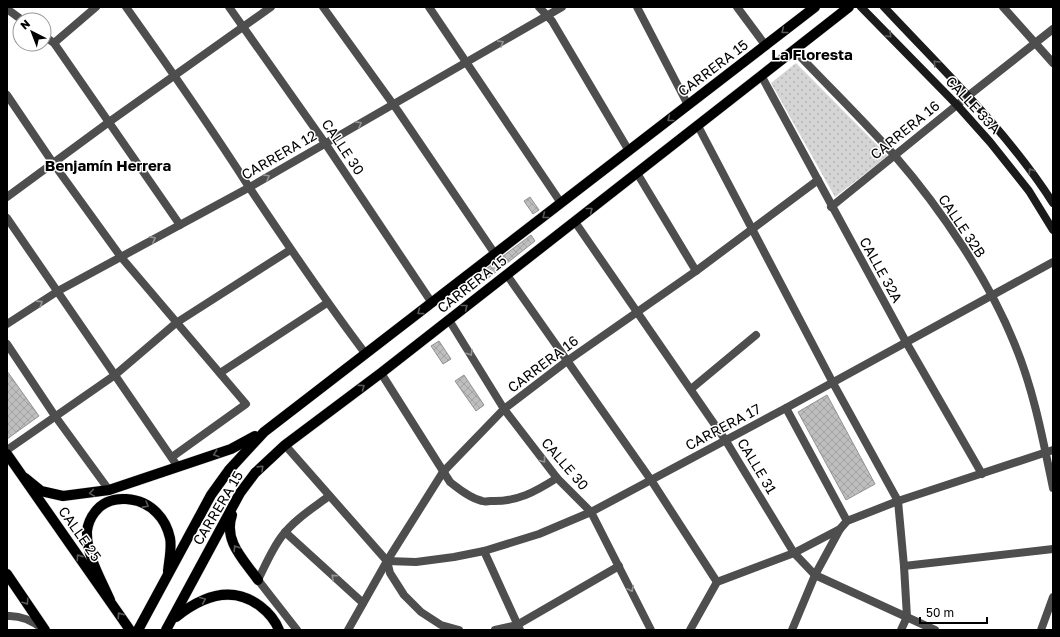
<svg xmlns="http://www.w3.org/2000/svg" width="1060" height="637" font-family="'Golos Text',sans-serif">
	<defs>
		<pattern id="park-dots" width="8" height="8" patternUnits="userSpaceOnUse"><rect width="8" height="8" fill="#d5d5d5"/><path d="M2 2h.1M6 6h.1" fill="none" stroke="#b5b5b5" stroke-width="1.8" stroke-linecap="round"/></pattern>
		<pattern id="building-cross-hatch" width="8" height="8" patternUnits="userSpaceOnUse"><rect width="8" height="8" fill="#bebebe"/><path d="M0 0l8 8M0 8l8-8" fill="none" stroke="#a2a2a2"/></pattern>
	</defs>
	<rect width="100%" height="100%" fill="#fff"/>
	<path fill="url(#park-dots)" d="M796 63 888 156 835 197 771 83Z"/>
	<g fill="url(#building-cross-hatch)" stroke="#929292">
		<path d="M530 197 539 210 533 214 524 201Z"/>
		<path d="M531 235 535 241 487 279 482 272Z"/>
		<path d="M439 341 451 359 443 364 431 346Z"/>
		<path d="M7 371 39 416 7 439Z"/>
		<path d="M464 375 484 405 476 411 455 381Z"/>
		<path d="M827 395 875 484 846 500 798 412Z"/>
	</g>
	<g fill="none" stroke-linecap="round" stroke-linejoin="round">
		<defs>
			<g id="primary">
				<path d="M7 454 130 630"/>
				<path d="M25 478 41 491 63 496 109 490 231 449 255 436"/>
				<path d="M232 515C223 541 244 560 258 580"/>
				<path d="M7 574 45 630"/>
				<path d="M110 600C101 579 86 555 87 531 88 523 91 517 95 512 110 492 142 497 157 513 164 520 168 529 170 538 172 548 169 561 168 571"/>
				<path d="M176 617C201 597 231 584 260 606 268 612 275 620 279 630"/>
				<path d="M138 630 211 495 229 470 264 432 815 7"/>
				<path d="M166 630 240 493 255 473 285 445 381 373 849 7"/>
			</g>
		</defs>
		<use href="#primary" stroke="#dbdbdb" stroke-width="11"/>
		<g stroke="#4e4e4e" stroke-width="8">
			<path d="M126 7C168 66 210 126 249 187 287 244 324 299 365 353"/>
			<path d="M229 7 325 143 432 303"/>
			<path d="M323 7 398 111 495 254"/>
			<path d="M429 7 561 203"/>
			<path d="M539 7 552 21 629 151"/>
			<path d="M637 7 688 105"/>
			<path d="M737 7 766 46"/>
			<path d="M1003 7 1053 63"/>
			<path d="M7 9 22 20"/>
			<path d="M44 36 54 43 180 225"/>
			<path d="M54 43 96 7"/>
			<path d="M795 51C828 86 863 120 895 156 941 209 989 280 1015 345 1034 391 1043 440 1053 488"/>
			<path d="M762 77 906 342 982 474"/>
			<path d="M7 95 53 163 121 257 246 404 172 457"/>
			<path d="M698 126 833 383 898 501 904 566 907 617 901 630"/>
			<path d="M637 173 696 271"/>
			<path d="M7 197 109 122 271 7"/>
			<path d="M831 207 968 96"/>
			<path d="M7 218 178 467"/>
			<path d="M575 222 726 441 794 553 815 575 935 630"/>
			<path d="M507 275 651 480 717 582"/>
			<path d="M449 320 504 409 557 478 591 512 651 630"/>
			<path d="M7 324 58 291 250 187 562 7"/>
			<path d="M7 344 55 416 109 490"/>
			<path d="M220 373 327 303"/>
			<path d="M381 373 450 482C459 489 470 498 482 501 484 502 488 501 491 501 517 502 535 492 557 478"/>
			<path d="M691 389 756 335"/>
			<path d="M786 408 847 521"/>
			<path d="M285 445 387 561 390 573 404 595 421 612 441 625 459 630"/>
			<path d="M7 450 115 375 176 323 290 250"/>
			<path d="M285 532 363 603"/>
			<path d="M484 551 520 630"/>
			<path d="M387 561 416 562 454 557 484 551 539 534 591 512 786 408 1053 262"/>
			<path d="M904 566 1053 549"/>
			<path d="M7 616C21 615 32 621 43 629"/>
			<path d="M297 630 258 580C265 566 272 549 282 536 294 520 313 508 329 496"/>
			<path d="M348 630 387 561 443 472 504 409 567 361 696 271 818 180"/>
			<path d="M495 630 517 625 619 566"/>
			<path d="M690 630 717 582 794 553 840 529"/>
			<path d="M792 630 815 575 840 529 847 521 898 501 1053 450"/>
			<path d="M1041 630 1053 597"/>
		</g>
		<path stroke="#4e4e4e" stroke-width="8" d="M968 96 1053 29"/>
		<g stroke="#1b1b1b" stroke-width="8">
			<path d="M861 7 957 105 990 142 1029 191 1053 230"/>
			<path d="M884 7C943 70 1007 131 1053 203"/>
		</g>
		<use href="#primary" stroke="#000" stroke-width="10"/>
	</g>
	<defs><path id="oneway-chevron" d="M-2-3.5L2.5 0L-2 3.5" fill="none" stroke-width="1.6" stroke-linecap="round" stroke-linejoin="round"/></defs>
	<g stroke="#595959">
		<use href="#oneway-chevron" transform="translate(784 31) rotate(142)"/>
		<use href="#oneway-chevron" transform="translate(670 119) rotate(142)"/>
		<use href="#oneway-chevron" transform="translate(590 210) rotate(-38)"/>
		<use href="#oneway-chevron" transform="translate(545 216) rotate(142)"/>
		<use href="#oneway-chevron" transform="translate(465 307) rotate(-38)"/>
		<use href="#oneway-chevron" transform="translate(420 312) rotate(143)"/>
		<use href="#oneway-chevron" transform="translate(362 387) rotate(-37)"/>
		<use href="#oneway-chevron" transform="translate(216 454) rotate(161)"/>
		<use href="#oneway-chevron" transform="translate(261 468) rotate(-44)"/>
		<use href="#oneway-chevron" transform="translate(92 493) rotate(171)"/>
		<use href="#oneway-chevron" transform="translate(146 505) rotate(29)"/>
		<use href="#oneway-chevron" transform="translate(236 548) rotate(-123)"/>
		<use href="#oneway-chevron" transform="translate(79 557) rotate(-125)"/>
		<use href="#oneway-chevron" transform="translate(203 600) rotate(-23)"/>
		<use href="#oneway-chevron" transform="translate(26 602) rotate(56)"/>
		<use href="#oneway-chevron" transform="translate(120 615) rotate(-124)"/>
	</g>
	<g stroke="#5f5f5f">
		<use href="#oneway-chevron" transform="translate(889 35) rotate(46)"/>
		<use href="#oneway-chevron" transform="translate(936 63) rotate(-133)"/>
		<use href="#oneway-chevron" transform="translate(1031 171) rotate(-124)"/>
	</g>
	<g stroke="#959595">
		<use href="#oneway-chevron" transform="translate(501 43) rotate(-30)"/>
		<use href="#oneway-chevron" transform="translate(359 124) rotate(-29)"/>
		<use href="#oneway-chevron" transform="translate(267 177) rotate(-30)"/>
		<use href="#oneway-chevron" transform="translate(153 239) rotate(-28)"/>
		<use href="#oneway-chevron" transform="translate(40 303) rotate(-33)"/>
		<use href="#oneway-chevron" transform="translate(470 353) rotate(58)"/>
		<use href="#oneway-chevron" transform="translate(543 460) rotate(53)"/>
		<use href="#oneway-chevron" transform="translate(334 577) rotate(-138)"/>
		<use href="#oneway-chevron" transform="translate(631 589) rotate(64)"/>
	</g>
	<g text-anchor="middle" stroke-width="3" stroke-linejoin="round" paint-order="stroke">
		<g font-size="14" fill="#000" stroke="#fff">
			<text transform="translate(713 68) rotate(-37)" y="5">CARRERA 15</text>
			<text transform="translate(973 105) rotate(47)" y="5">CALLE 33A</text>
			<text transform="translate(905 130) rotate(-39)" y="5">CARRERA 16</text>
			<text transform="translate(343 147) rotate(56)" y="5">CALLE 30</text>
			<text transform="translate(279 155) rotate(-30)" y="5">CARRERA 12</text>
			<text transform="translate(962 226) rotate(56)" y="5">CALLE 32B</text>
			<text transform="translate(881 270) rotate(61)" y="5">CALLE 32A</text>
			<text transform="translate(472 284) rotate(-38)" y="5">CARRERA 15</text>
			<text transform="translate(543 364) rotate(-37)" y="5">CARRERA 16</text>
			<text transform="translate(723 427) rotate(-28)" y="5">CARRERA 17</text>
			<text transform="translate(565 464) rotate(49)" y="5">CALLE 30</text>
			<text transform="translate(757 466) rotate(59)" y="5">CALLE 31</text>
			<text transform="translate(218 508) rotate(-59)" y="5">CARRERA 15</text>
			<text transform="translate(80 534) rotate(55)" y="5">CALLE 25</text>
		</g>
		<g font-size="15" font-weight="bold" fill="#000" stroke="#fff">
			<text x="812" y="60">La Floresta</text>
			<text x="108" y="171">Benjamín Herrera</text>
		</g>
	</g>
	<rect width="1060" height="637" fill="none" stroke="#000000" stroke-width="16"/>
	<g transform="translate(32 32) rotate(318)"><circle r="19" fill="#ffffff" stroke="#999999"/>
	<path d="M0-3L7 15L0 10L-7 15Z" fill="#000000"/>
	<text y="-6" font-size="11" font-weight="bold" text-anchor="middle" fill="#000000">N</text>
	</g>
	<path d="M920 617v6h67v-6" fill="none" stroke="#000000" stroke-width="2"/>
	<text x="926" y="617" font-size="12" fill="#000000" stroke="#ffffff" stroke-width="3" paint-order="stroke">50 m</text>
</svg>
